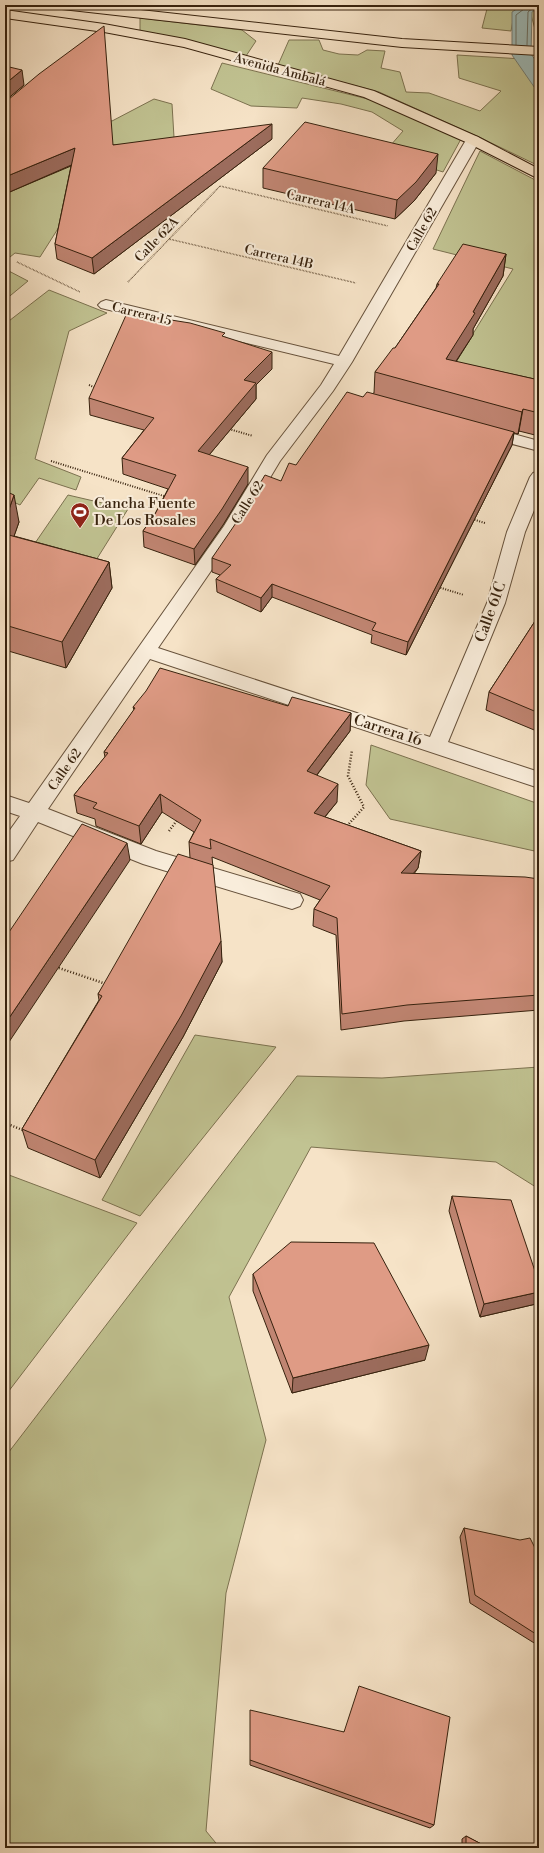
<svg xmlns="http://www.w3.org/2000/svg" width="544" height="1853" font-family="'Libre Bodoni',serif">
	<rect width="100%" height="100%" fill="#f6e3c7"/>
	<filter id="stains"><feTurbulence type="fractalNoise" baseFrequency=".005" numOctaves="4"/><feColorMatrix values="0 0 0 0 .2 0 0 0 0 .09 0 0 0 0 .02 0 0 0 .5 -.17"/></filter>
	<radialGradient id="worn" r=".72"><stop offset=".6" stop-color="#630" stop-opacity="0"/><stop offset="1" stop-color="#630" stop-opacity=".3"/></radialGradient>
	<g fill="#c1c392" stroke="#7c7250">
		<path d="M488 5H522L515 9 511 31 482 28Z"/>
		<path d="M539 6V40H538L530 11Z"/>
		<path d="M140 18 242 30 256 41 246 56 140 32Z"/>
		<path d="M289 40H319L323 50 339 54 358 55 367 50 385 51 381 68 400 72 406 92 429 93 480 111 501 91 459 78 457 55 539 60V166L481 138 379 92 278 65Z"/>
		<path d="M222 63 380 102 461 139 443 172 384 153 403 131 372 112 341 104 302 98 297 108 251 106 211 89Z"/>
		<path d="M154 99 172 104 175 154 66 216 40 257 15 253 5 261V182L87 116 112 121Z"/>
		<path d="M480 151 539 182V402L445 379 513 269 433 249Z"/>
		<path d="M5 269 28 281 5 300Z"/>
		<path d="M49 290 107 313 69 331 35 459 81 477 76 490 39 478 20 505 5 498V324Z"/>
		<path d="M68 495 128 509 93 565 31 549Z"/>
		<path d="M371 745 539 804V852L390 819 366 785Z"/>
		<path d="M195 1035 276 1047 140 1216 102 1200Z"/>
		<path d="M539 1067V1189L496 1162 311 1147 229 1297 266 1440 226 1593 206 1831 220 1848H5V1457L297 1076 382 1078Z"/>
		<path d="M9 1175 137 1223 5 1396V1182Z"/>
	</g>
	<path fill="#9ebdbc" stroke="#757f76" d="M523 5H539V8L532 12 531 54 539 65V94L512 55V12Z"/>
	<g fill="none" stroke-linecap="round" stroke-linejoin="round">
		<g stroke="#6a7065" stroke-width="1">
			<path d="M516 45V15L524 9 525 5"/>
			<path d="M527 45 528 12 536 5"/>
		</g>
		<defs>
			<g id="minor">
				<path d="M473 136 478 137 480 140 352 362 333 391 280 461 237 533 158 648 430 737 487 603 507 532 530 477 533 473 539 471V498L525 532 505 603 448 742 539 772V788L150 659 48 809 156 851 300 894 303 900 300 906 292 909 143 864 38 822 13 860 5 862V837L20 816 5 811V795L29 803 224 526 267 455 321 385 334 364 101 308 98 305 101 302 106 300 339 356 466 140 468 137Z"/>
				<path d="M484 426 539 441V451L478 435 476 431 478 427Z"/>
			</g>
			<g id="primary">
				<path d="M56 5H95L402 39 539 47V55L402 47 62 9 58 8Z"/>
				<path d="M5 10 104 24 185 39 374 91 478 137 539 169V179L468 143 364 97 184 47 104 32 5 18Z"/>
			</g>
		</defs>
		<use href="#minor" stroke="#67523c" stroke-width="2"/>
		<use href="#primary" stroke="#37220e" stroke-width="2"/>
		<g stroke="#37220e" stroke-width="1.5" stroke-dasharray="0.5 1" stroke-linecap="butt">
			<path d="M169 239 356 283"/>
			<path d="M17 262 80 292"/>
			<path d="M128 282 220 186 388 226"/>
		</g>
		<g stroke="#37220e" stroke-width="2" stroke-dasharray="1 1.5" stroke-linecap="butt">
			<path d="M89 385 96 388"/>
			<path d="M229 429 253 436"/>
			<path d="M51 461 167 497"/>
			<path d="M472 519 485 523"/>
			<path d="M438 587 464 595"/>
		</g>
		<g stroke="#37220e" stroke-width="2.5" stroke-dasharray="1 2" stroke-linecap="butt">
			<path d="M347 826 364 807 348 776 352 750"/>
			<path d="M169 831 178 819"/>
			<path d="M56 967 106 984"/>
			<path d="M5 1123 25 1131"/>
		</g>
		<use href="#minor" fill="#f9eddb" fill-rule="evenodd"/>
		<use href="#primary" fill="#f6e3c7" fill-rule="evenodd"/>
	</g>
	<g fill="#c08572" stroke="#37220e">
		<path d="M5 66 24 85 7 99 113 145 272 139 94 274 57 259 55 244 71 166 5 194Z"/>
		<path d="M263 168 436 173 414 201 395 219 263 188Z"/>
		<path d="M506 254 503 276 473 329V335L456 362 539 380V436L519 431 518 434 514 433 512 445 406 655 371 643 372 635 272 597 261 612 217 592 216 579 220 575 212 572V558L281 481 296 465 363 397 374 393 375 372 395 348 436 288 437 284Z"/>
		<path d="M225 337 272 369 256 385V399L209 455 248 484 223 525 195 565 144 547 143 531 155 514 168 489 123 474 122 458 144 430 90 415 89 398Z"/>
		<path d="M5 491 19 522 14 536 109 562 112 588 66 668 5 650Z"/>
		<path d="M539 514V534L535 532Z"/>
		<path d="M539 615V732L486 710 489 692Z"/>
		<path d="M288 706 351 713 350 731 317 775 337 802 325 817 421 851 418 868 414 874 539 879V1010L404 1021 341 1030 336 935 313 926 314 909 320 900 212 857 222 962 183 1037 100 1178 28 1148 22 1129 99 1000 98 994 190 858 189 842 194 832 162 812 141 844 96 826 95 819 77 813 74 795 105 757 104 752 134 710 133 707Z"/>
		<path d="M452 1196 539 1283V1298L536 1304 480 1317 449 1211Z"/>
		<path d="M253 1274 425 1360 292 1393 253 1291Z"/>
		<path d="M464 1528 539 1553V1646L470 1603 460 1537Z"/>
		<path d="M344 1732 434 1825 430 1828 250 1765V1760Z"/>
		<path d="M466 1836 489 1848H462V1839Z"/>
	</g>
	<g fill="#9c6c5d" stroke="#37220e">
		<path d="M22 70 24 85 5 101V84Z"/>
		<path d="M272 124V139L94 274 92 258Z"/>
		<path d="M75 148 76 163 5 194V177Z"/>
		<path d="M438 154 436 173 414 201 395 219 397 200Z"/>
		<path d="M506 254 503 276 473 329V335L443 381 446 359Z"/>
		<path d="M272 352V369L256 385V399L199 467 198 451 244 380Z"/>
		<path d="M523 409 519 431 518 434 522 412Z"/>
		<path d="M514 432 512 445 406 655 408 642Z"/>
		<path d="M248 467V484L223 525 195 565 194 549Z"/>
		<path d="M14 495 19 522 6 559 5 555V521Z"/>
		<path d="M109 562 112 588 66 668 62 642Z"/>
		<path d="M272 584V597L261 612V598Z"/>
		<path d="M351 713 350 731 306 789 307 771Z"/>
		<path d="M338 784 337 802 313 831 314 813Z"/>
		<path d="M160 794 162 812 141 844 139 826Z"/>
		<path d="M127 843 130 860 5 1048V1024Z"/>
		<path d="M421 851 418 868 398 891 401 873Z"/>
		<path d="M221 941 222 962 183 1037 100 1178 95 1160Z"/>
		<path d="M539 1292V1298L536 1304 480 1317 484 1304Z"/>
		<path d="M429 1345 425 1360 292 1393 293 1378Z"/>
	</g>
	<g fill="#df9b85" stroke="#37220e">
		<path d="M104 26 113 145 272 124 92 258 55 244 75 148 5 177V100L9 99 39 74Z"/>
		<path d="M5 66 22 70 5 84Z"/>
		<path d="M305 122 438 154 416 182 397 200 263 168Z"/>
		<path d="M463 244 506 254 473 312 475 313 446 359 539 380V413L523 409 522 412 375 372 393 348H395L439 284H437Z"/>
		<path d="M127 313 190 323 225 333 222 336 272 352 244 380 256 383 198 451 248 467 222 509 194 549 143 531 155 514 176 475 122 458 154 418 89 398Z"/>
		<path d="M347 392 363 397 367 392 514 432 408 642 372 630 376 623 272 584 261 598 216 579 231 565 212 558 238 520 265 475 281 481 289 463 296 465Z"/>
		<path d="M5 491 14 495 5 521Z"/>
		<path d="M5 534 109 562 62 642 5 625Z"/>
		<path d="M539 615V713L489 692Z"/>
		<path d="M160 668 288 706 292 697 351 713 307 771 338 784 314 813 421 851 401 873 525 877 539 879V995L407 1005 342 1014 337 918 314 909 330 886 210 839 211 849 189 842 201 820 160 794 139 826 93 808 97 803 74 795 108 753 104 752 135 708 133 707 146 691Z"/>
		<path d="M82 824 127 843 5 1024V938Z"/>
		<path d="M178 854 213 865 221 941 181 1016 95 1160 22 1129 102 996 98 994Z"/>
		<path d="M452 1196 511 1200 539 1283V1292L484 1304Z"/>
		<path d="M291 1242 374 1243 429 1345 293 1378 253 1274Z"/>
		<path d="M464 1528 520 1540 530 1538 538 1554 539 1553V1636L475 1595Z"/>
		<path d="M359 1686 450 1717 434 1825 250 1760V1710L344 1732Z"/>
		<path d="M466 1836 489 1848H466Z"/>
	</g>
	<defs>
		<symbol id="stadium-pin" viewBox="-11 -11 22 30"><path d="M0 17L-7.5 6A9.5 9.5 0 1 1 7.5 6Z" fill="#8f2418" stroke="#f9eddb"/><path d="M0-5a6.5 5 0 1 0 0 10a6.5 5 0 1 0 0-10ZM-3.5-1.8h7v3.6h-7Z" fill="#fff"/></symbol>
	</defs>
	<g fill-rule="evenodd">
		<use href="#stadium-pin" x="69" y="501" width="22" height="30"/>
	</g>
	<g text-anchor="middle" stroke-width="4" stroke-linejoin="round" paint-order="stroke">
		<g font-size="13" fill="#37220e" stroke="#f9eddb">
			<text transform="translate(280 69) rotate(15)" y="5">Avenida Ambalá</text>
			<text transform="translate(321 201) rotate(13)" y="5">Carrera 14A</text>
			<text transform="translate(421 229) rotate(-60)" y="5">Calle 62</text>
			<text transform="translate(156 239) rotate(-46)" y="5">Calle 62A</text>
			<text transform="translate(279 256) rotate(13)" y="5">Carrera 14B</text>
			<text transform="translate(142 313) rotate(14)" y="5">Carrera 15</text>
			<text transform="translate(247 502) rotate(-58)" y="5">Calle 62</text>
			<text transform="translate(64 769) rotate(-55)" y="5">Calle 62</text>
		</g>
		<g font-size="15" fill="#37220e" stroke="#f9eddb" text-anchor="start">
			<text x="94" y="508">Cancha Fuente<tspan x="94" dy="17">De Los Rosales</tspan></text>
		</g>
		<g font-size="15" fill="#37220e" stroke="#f9eddb">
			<text transform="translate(490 612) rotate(-70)" y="5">Calle 61C</text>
			<text transform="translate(388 730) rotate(18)" y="5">Carrera 16</text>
		</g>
	</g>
	<rect width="544" height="1853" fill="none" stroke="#f6e3c7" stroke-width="20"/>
	<rect x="6" y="6" width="532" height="1841" fill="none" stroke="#37220e" stroke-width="2"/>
	<rect x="10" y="10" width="524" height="1833" fill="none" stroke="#37220e"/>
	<rect width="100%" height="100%" filter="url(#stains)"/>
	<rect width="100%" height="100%" fill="url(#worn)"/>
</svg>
